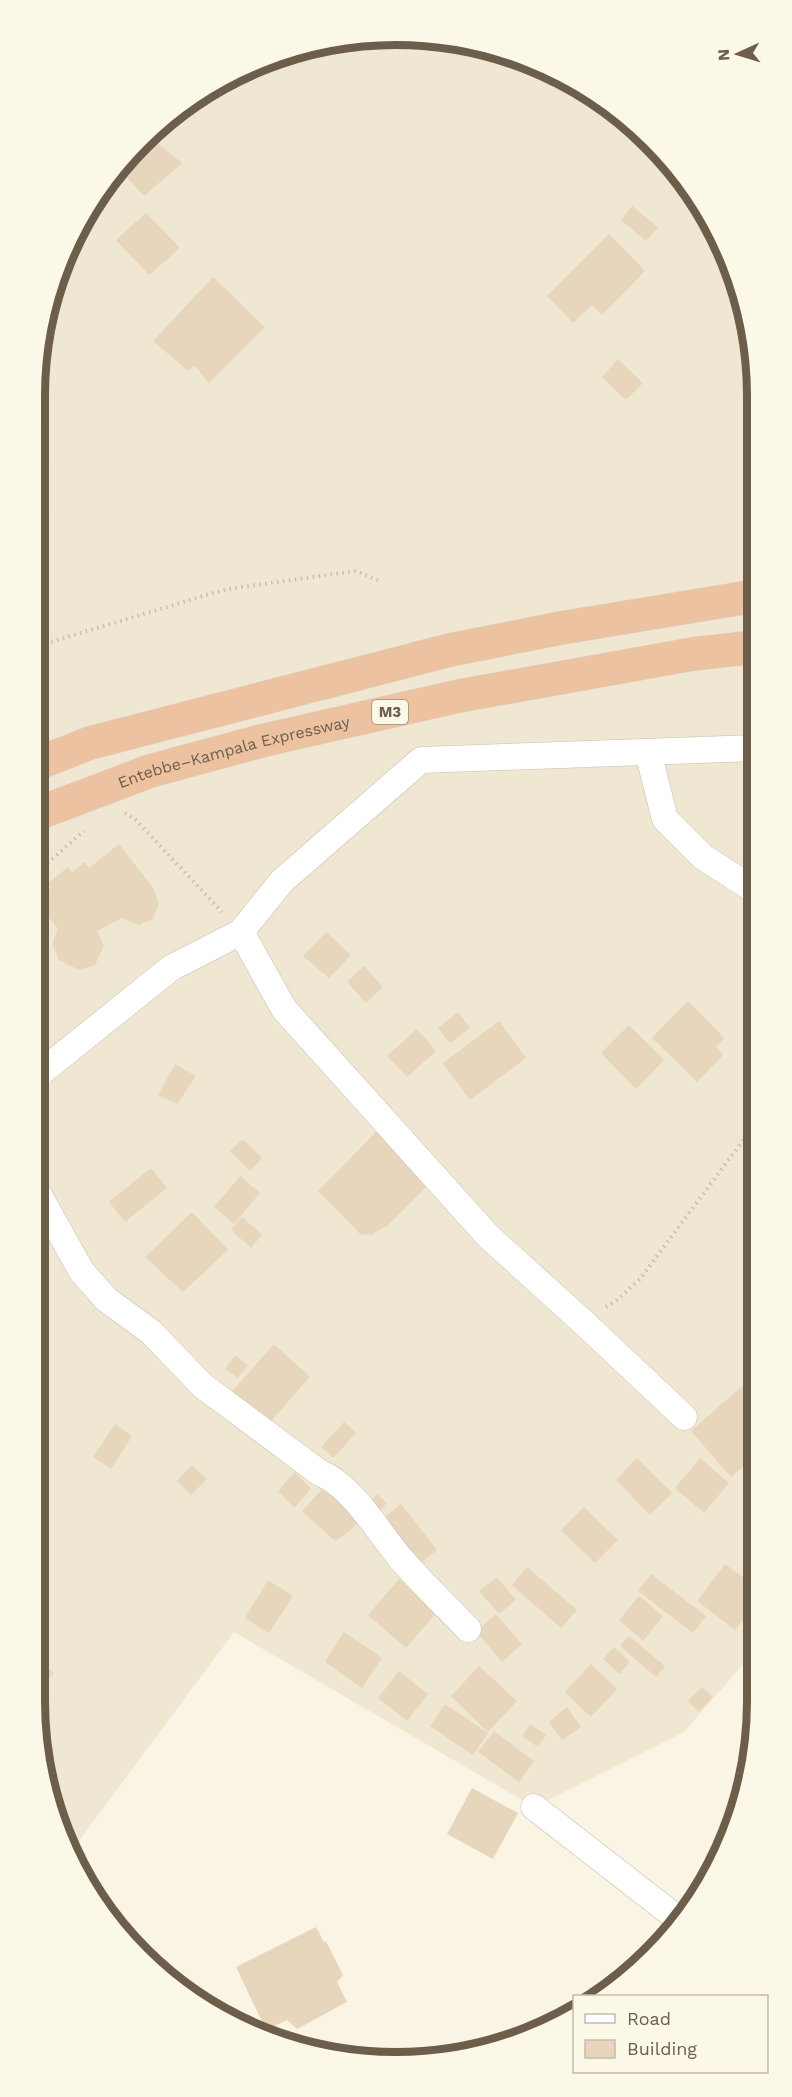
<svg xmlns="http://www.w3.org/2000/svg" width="792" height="2097" font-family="'Work Sans',sans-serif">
	<rect width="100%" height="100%" fill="#f9f4e3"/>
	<path fill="#efe7d2" d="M349 38 490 47 597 95 668 157 720 236 754 348 757 1648 684 1732 534 1807 234 1632 72 1850 54 1818 35 1701 34 396 47 302 109 176 216 83Z"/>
	<g fill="#e8d6bc">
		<path d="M152 139 182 163 144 196 118 168Z"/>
		<path d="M632 206 658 227 646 241 621 220Z"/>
		<path d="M146 213 180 248 149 275 116 240Z"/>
		<path d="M609 234 645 271 602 315 592 305 573 323 547 296Z"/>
		<path d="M213 277 265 327 209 383 195 366 188 371 153 341Z"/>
		<path d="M618 359 643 383 626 400 602 377Z"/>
		<path d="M755 411V430L745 419Z"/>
		<path d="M119 844 153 888 159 903 153 919 139 925 122 918 97 931 104 945 95 965 79 970 59 960 52 944 58 929 36 901 51 888 48 883 68 867 72 872 85 862 89 868Z"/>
		<path d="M326 932 351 955 329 978 303 956Z"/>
		<path d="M364 966 383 987 366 1003 347 982Z"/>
		<path d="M688 1001 724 1038 716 1047 723 1055 697 1082 652 1038Z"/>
		<path d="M458 1012 470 1028 450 1043 438 1028Z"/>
		<path d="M499 1021 526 1058 470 1100 443 1063Z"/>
		<path d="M629 1025 664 1060 636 1089 601 1053Z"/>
		<path d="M417 1029 436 1051 407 1077 387 1056Z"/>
		<path d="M175 1064 196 1076 177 1104 158 1095Z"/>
		<path d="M378 1130 431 1182 388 1225 371 1235 360 1234 318 1191Z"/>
		<path d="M243 1139 262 1158 250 1171 230 1151Z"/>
		<path d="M151 1168 167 1188 125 1222 109 1202Z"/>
		<path d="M240 1176 260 1193 234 1224 214 1207Z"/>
		<path d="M192 1212 228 1250 183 1292 145 1257Z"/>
		<path d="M242 1217 262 1235 251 1248 231 1230Z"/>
		<path d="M274 1344 310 1377 264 1429 228 1396Z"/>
		<path d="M235 1355 248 1365 238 1378 225 1369Z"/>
		<path d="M757 1373V1454L731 1477 691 1431Z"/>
		<path d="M344 1422 356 1433 333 1458 321 1447Z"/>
		<path d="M115 1424 132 1436 111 1469 93 1457Z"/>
		<path d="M637 1458 672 1493 650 1515 616 1480Z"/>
		<path d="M700 1458 729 1483 704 1513 675 1488Z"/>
		<path d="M192 1465 207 1479 191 1495 177 1481Z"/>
		<path d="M295 1472 311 1489 294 1508 278 1491Z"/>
		<path d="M329 1482 364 1516 349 1532 335 1541 302 1511Z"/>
		<path d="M377 1494 387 1503 378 1513 369 1504Z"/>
		<path d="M401 1504 437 1550 414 1568 379 1522Z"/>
		<path d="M584 1507 618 1540 595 1563 561 1530Z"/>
		<path d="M725 1564 757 1588V1601L735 1630 697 1601Z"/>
		<path d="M527 1567 577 1610 561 1628 512 1585Z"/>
		<path d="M651 1574 706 1616 693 1633 638 1591Z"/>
		<path d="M497 1577 516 1600 499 1614 479 1591Z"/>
		<path d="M399 1579 437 1612 406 1648 368 1615Z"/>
		<path d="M268 1580 293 1596 269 1633 245 1618Z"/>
		<path d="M639 1596 663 1616 643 1641 619 1620Z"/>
		<path d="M496 1614 522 1644 502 1662 476 1631Z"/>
		<path d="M344 1632 382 1658 362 1688 325 1662Z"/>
		<path d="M629 1636 665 1666 656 1677 620 1646Z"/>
		<path d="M614 1647 630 1662 619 1674 603 1659Z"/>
		<path d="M34 1657 54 1673 34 1697Z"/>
		<path d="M591 1664 617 1689 591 1717 565 1692Z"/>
		<path d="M479 1666 517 1701 488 1732 451 1696Z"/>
		<path d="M399 1671 428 1694 407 1721 378 1698Z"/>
		<path d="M702 1687 713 1697 699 1712 688 1701Z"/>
		<path d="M445 1704 488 1733 473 1755 430 1726Z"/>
		<path d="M567 1707 581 1727 562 1740 549 1722Z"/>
		<path d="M530 1724 546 1735 538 1747 522 1736Z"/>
		<path d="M494 1731 534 1761 519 1782 478 1752Z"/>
		<path d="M472 1788 518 1813 493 1859 447 1834Z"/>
		<path d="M316 1927 324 1942 326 1941 343 1975 337 1982 347 2002 297 2029 287 2020 266 2030 236 1967Z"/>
		<path d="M569 2007 573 2011 558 2018Z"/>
		<path d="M286 2032 298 2042 282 2037Z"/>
	</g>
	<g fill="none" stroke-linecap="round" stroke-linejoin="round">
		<defs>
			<g id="street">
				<path d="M648 752 665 819 703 857 756 891"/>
				<path d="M241 932 284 1009 488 1236 583 1322 684 1417"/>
				<path d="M34 1078 171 968 241 932 282 881 421 760 755 748"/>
				<path d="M34 1186 82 1272 107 1300 151 1332 203 1386 320 1473C352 1485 379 1533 401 1559 422 1583 446 1606 468 1629"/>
				<path d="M534 1807 682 1922"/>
			</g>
			<g id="highway">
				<path d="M34 765 90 743 450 650 561 628 755 596"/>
				<path id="s1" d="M34 815 150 771 265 740 459 696 693 654 755 647"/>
			</g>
		</defs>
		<use href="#street" stroke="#c8bdab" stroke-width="27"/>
		<use href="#highway" stroke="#d9d5d0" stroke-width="34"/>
		<g stroke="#cfbca2" stroke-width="4" stroke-dasharray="1.5 4.5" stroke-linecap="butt">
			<path d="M34 647 227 589 356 571 380 581"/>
			<path d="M125 813 136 820 222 912"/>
			<path d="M34 875 84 831"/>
			<path d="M606 1307 616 1301 640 1279 756 1123"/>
		</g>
		<use href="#street" stroke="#fff" stroke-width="26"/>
		<use href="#highway" stroke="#ecc2a1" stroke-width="33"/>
	</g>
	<g text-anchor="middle" stroke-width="6" stroke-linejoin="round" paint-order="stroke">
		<rect fill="#fcf8e8" stroke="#988c7b" stroke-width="1.5" x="372" y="700" width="36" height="24" rx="4.5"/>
		<g font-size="15" font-weight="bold" fill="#6d5e4c">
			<text x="390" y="717">M3</text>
		</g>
		<g font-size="16" fill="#6d5e4c" stroke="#fcf8e8">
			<text dy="6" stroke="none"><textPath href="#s1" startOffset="210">Entebbe–Kampala Expressway</textPath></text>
		</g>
	</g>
	<path d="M0 0H792V2097H0ZM396 45H396A351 351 0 0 1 747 396V1701A351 351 0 0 1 396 2052H396A351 351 0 0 1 45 1701V396A351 351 0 0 1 396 45Z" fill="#fcf8e8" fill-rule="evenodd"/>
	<path fill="none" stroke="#6d5e4c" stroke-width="8" d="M396 45H396A351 351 0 0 1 747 396V1701A351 351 0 0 1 396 2052H396A351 351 0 0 1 45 1701V396A351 351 0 0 1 396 45Z"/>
	<rect x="573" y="1995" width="195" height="78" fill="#fcf8e8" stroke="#c3baaa" stroke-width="1.5"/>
	<rect x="585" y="2014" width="30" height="9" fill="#ffffff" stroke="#c3baaa" stroke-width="1.5"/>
	<text x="627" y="2025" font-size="18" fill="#6d5e4c">Road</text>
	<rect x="585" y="2040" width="30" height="18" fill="#e8d6bc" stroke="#c3baaa" stroke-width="1.5"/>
	<text x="627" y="2055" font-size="18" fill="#6d5e4c">Building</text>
	<g transform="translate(738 54) rotate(266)" stroke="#fcf8e8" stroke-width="4.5" paint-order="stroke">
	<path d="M0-4.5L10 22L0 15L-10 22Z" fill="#6d5e4c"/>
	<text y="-9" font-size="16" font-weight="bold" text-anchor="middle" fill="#6d5e4c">N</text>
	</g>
</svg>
